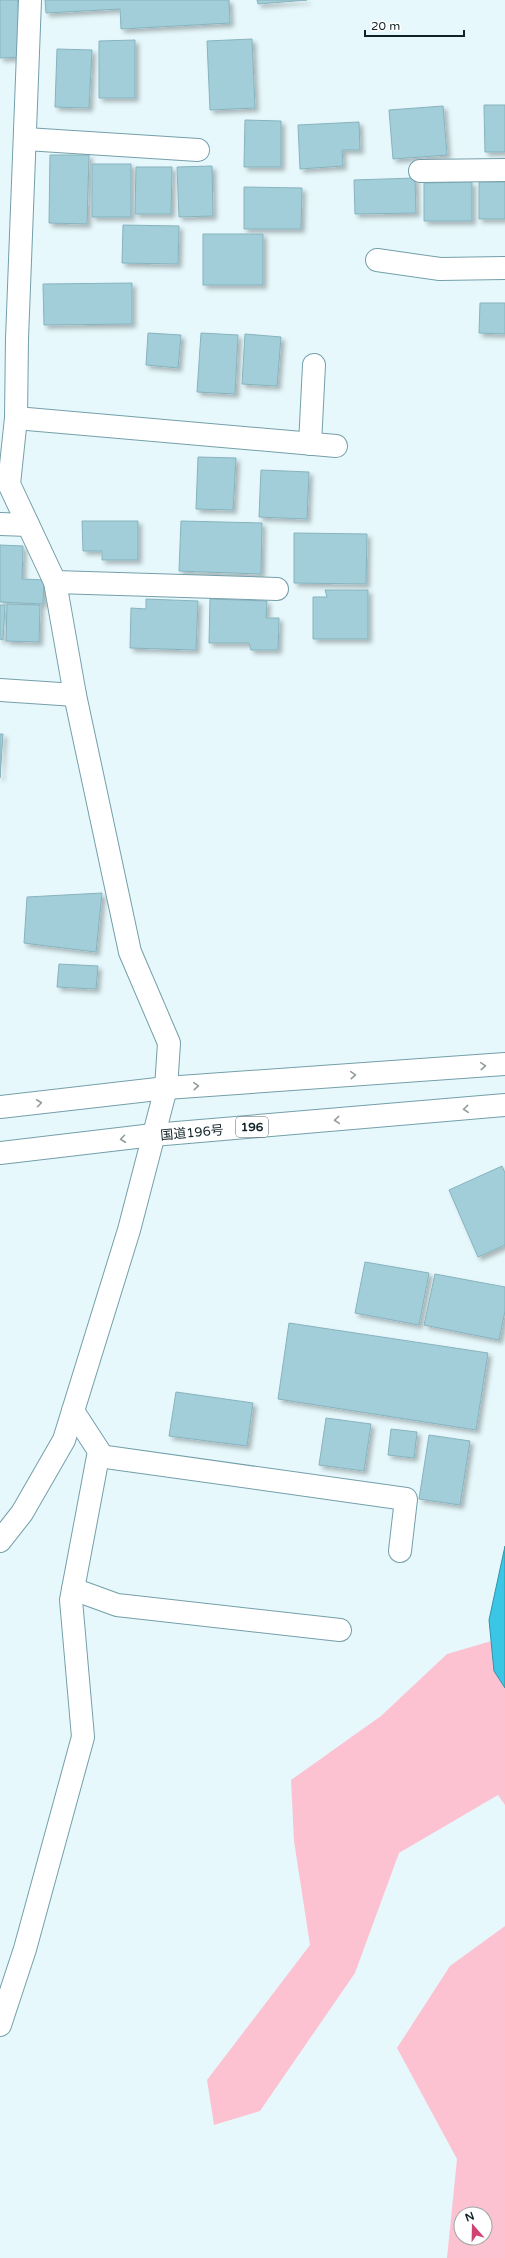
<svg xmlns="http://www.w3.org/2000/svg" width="505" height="2258" font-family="'Varela Round','Noto Sans JP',sans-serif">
	<defs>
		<filter id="shadow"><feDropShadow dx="3.5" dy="3.5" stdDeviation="2" flood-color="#0004"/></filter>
	</defs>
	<rect width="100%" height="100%" fill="#e6f8fc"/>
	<g fill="#fdc2d1" fill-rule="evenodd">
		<path d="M505 1637V1805L498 1795 399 1853 355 1973 260 2111 214 2125 207 2080 310 1945 294 1841 291 1780 381 1716 447 1654Z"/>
		<path d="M505 1926V2258H447L457 2159 397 2048 450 1966ZM461 2214H485V2238H461Z"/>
	</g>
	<path fill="#3cc6e5" stroke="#2f95ac" d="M505 1546V1688L494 1671 489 1620Z"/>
	<g fill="#a2ceda" stroke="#87b3be" filter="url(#shadow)">
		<path d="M0 0H18L21 57 0 58Z"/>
		<path d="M45 0H229L230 23 121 29 120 9 46 13Z"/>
		<path d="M257 0H307L258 4Z"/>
		<path d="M252 39 255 108 210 110 207 41Z"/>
		<path d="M135 40V98H99V41Z"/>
		<path d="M57 49 92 50 89 108 55 107Z"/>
		<path d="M484 105H505V152H485Z"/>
		<path d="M443 106 447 155 393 159 389 110Z"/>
		<path d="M245 120 281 121V167H244Z"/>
		<path d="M359 122 360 150H342L343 166 300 169 298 125Z"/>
		<path d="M50 155H89L87 224 49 223Z"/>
		<rect x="92" y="164" width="39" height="53"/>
		<path d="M212 166 213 216 179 217 177 167Z"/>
		<path d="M136 167H172L171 214H135Z"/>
		<path d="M415 178 416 213 355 214 354 180Z"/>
		<path d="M472 182V221H424V183Z"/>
		<rect x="479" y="182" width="26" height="37"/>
		<path d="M244 187 302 188 301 229H244Z"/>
		<path d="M123 225 179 226 178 264 122 263Z"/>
		<rect x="203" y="234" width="60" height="51"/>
		<path d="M132 283V324L44 325 43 284Z"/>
		<path d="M480 303H505V334L479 333Z"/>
		<path d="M148 333 181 335 178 368 146 365Z"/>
		<path d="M201 333 238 335 235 394 197 392Z"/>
		<path d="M245 334 281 337 277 386 242 384Z"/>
		<path d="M198 457 236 458 233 510 196 509Z"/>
		<path d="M261 470 309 472 307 519 259 517Z"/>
		<path d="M82 521H138V560H102V551H83Z"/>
		<path d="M181 521 262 523 261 574 179 571Z"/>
		<path d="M294 533 367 534 366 584 294 583Z"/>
		<path d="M0 545 23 546 22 579 44 580 43 604 0 602Z"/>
		<path d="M325 590H368V639H313V597H327Z"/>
		<path d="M146 599 198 601 196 650 130 648 131 608 146 609Z"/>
		<path d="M210 599 267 601 266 618H279L278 650H251L249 643H209Z"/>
		<path d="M7 604 40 605 39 642 6 641Z"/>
		<path d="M0 605H5L3 640 0 639Z"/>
		<path d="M0 734H3L0 778Z"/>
		<path d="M102 893 96 952 24 943 27 897Z"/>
		<path d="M59 964 98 966 96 989 57 987Z"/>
		<path d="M502 1166 505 1173V1245L478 1257 449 1190Z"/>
		<path d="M365 1262 429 1273 419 1325 355 1313Z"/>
		<path d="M435 1274 505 1287V1311L499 1340 424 1325Z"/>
		<path d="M289 1323 488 1353 476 1430 278 1399Z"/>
		<path d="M176 1392 253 1403 247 1446 169 1436Z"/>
		<path d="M326 1418 371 1424 364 1471 319 1465Z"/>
		<path d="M391 1429 417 1432 414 1458 388 1455Z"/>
		<path d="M429 1435 470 1441 460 1505 419 1499Z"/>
	</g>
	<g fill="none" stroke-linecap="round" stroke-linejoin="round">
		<defs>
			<g id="minor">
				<path d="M26 139 198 150"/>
				<path d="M420 171 505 170"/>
				<path d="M377 260 440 269 505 268"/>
				<path d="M16 418 336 446"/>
				<path d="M310 444 314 365"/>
				<path d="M0 524 28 525"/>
				<path d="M55 582 277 589"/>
				<path d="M0 690 75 695"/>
				<path d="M99 1456 406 1499 400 1551"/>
				<path d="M0 1541 22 1513 64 1440 129 1230 166 1088 169 1043 130 952 75 695 55 582 9 484 16 418 17 339 30 0"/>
				<path d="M73 1589 117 1605 340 1630"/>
				<path d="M0 2025 25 1949 83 1737 71 1600 99 1451 73 1411"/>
			</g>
			<g id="highway">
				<path d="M0 1107 166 1088 505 1064"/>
				<path d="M0 1153 153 1135 505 1105"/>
			</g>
		</defs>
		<use href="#minor" stroke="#749faa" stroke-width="24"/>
		<use href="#highway" stroke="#749faa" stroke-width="24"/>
		<use href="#minor" stroke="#fff" stroke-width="22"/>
		<use href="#highway" stroke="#fff" stroke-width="22"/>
	</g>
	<defs><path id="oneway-chevron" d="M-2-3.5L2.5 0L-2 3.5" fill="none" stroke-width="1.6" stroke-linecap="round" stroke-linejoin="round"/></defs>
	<g stroke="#939c9d">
		<use href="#oneway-chevron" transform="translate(483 1066) rotate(-4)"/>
		<use href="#oneway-chevron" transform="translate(353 1075) rotate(-4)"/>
		<use href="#oneway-chevron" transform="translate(196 1086) rotate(-4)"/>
		<use href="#oneway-chevron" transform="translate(39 1103) rotate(-7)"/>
		<use href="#oneway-chevron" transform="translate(466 1109) rotate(175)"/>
		<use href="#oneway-chevron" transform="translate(337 1120) rotate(175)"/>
		<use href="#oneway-chevron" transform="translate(123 1139) rotate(173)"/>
	</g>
	<g text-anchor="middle" stroke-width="4" stroke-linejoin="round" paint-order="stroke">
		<rect fill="#fff" stroke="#586467" stroke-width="1" x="236" y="1117" width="32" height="20" rx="3"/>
		<g font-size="12" font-weight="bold" fill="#102226">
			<text x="252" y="1131">196</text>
		</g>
		<g font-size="13" fill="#102226" stroke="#fff">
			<text transform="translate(192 1132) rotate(-5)" y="5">国道196号</text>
		</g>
	</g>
	<g transform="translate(473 2226) rotate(340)"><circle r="19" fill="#ffffff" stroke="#9fa7a8"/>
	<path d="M0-3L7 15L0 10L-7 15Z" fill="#cf4375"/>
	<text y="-6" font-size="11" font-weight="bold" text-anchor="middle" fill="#102226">N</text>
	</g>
	<path d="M365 30v6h99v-6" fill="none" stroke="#102226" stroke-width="2"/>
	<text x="371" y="30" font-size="12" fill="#102226" stroke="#ffffff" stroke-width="3" paint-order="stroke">20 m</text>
</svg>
